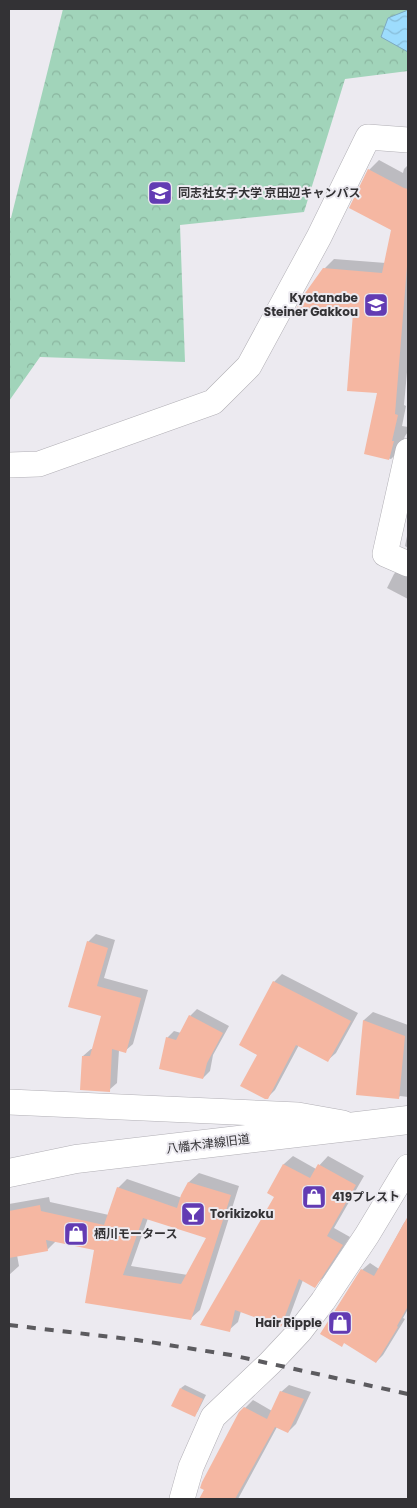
<svg xmlns="http://www.w3.org/2000/svg" width="417" height="1508" font-family="Poppins,'Noto Sans JP',sans-serif">
	<defs>
		<pattern id="forest-crowns" width="20" height="18" patternUnits="userSpaceOnUse" patternTransform="scale(1.25)"><rect width="20" height="18" fill="#a1d4ba"/><path d="M2 6a3 3 0 1 1 6 0M12 15a3 3 0 1 1 6 0" fill="none" stroke="#8bb6a0"/></pattern>
		<pattern id="water-waves" width="16" height="10" patternUnits="userSpaceOnUse" patternTransform="scale(1.25)"><rect width="16" height="10" fill="#9ddcfd"/><path d="M0 5q4-4 8 0t8 0" fill="none" stroke="#88bdd9"/></pattern>
	</defs>
	<rect width="100%" height="100%" fill="#eceaf0"/>
	<path fill="url(#forest-crowns)" d="M63 9H408V71L345 79 304 212 180 225 185 362 40 357 9 401V218H11Z"/>
	<path fill="url(#water-waves)" stroke="#7da9c1" d="M408 10V52L381 37 388 18Z"/>
	<g fill="#0003" fill-rule="evenodd">
		<path d="M379 160 403 173 404 169 408 165V361L404 405 406 406 402 426 408 427V432L405 436 400 450 391 459 365 453 379 392 355 312 324 269 334 259 386 263 392 230 351 207 369 170Z"/>
		<path d="M408 531V548L405 546Z"/>
		<path d="M402 566 408 569V599L387 588 394 574Z"/>
		<path d="M96 934 115 940 104 978 148 990 133 1044 125 1051 119 1050 117 1083 109 1090 83 1056 91 1049H94L103 1016 88 942Z"/>
		<path d="M282 974 358 1013 336 1053 328 1060 299 1045 275 1090 267 1098 259 1054 274 982Z"/>
		<path d="M197 1009 229 1026 213 1055 210 1071 203 1078 167 1038 174 1031 181 1033 190 1016Z"/>
		<path d="M373 1012 408 1025V1097L400 1096 398 1098 357 1094 364 1020Z"/>
		<path d="M293 1156 316 1169 328 1156 364 1176 334 1228 350 1237 323 1278 314 1286 303 1280 289 1318 281 1326 241 1311 238 1322 229 1330 202 1324 276 1197 268 1193 284 1164Z"/>
		<path d="M199 1173 239 1186 200 1310 190 1319 86 1302 95 1249 56 1241 47 1250 17 1255 19 1266 9 1275V1204L49 1197 50 1202 109 1215 118 1188 127 1179 182 1198 189 1182ZM148 1218 208 1238 188 1275 131 1266Z"/>
		<path d="M408 1219V1309L403 1318 405 1319 383 1355 376 1362 362 1270 370 1263 379 1269 404 1223Z"/>
		<path d="M185 1385 206 1395 198 1411 195 1415 181 1388Z"/>
		<path d="M289 1385 311 1392 296 1424 288 1432 277 1427 238 1499H200L240 1413 253 1400 272 1411 281 1392Z"/>
	</g>
	<g fill="#f5b7a2" fill-rule="evenodd">
		<path d="M368 169 404 188 408 189V254L395 414 398 415 392 441H394L389 460 364 454 377 393 347 391 353 313 296 309 303 296 323 268 382 273 391 230 349 208Z"/>
		<path d="M87 941 108 948 97 986 141 998 126 1053 112 1049 110 1092 80 1090 82 1056H90L101 1016 68 1007Z"/>
		<path d="M273 981 351 1021 328 1062 296 1045 268 1099H265L240 1086 257 1055 239 1045Z"/>
		<path d="M189 1015 223 1033 207 1063 203 1079 159 1069 166 1037 176 1040Z"/>
		<path d="M363 1020 405 1036 399 1099 356 1095Z"/>
		<path d="M283 1164 310 1178 318 1164 356 1185 327 1236 343 1245 315 1288 299 1279 281 1327 235 1310 230 1332 200 1325 274 1197 267 1193Z"/>
		<path d="M188 1182 231 1195 191 1320 85 1303 94 1250 46 1240 48 1251 9 1258V1211L40 1205 41 1211 104 1225 117 1187 177 1208 181 1195ZM143 1218 206 1238 181 1284 123 1275Z"/>
		<path d="M408 1216V1306L397 1326 398 1327 376 1363 344 1343 342 1347 320 1334 361 1269 374 1276Z"/>
		<path d="M180 1388 203 1399 195 1417 171 1406Z"/>
		<path d="M280 1391 304 1399 288 1433 275 1427 235 1499H199L204 1490 200 1488 202 1482 239 1412 244 1407 267 1419Z"/>
	</g>
	<g fill="none" stroke-linecap="round" stroke-linejoin="round">
		<defs>
			<g id="minor">
				<path d="M408 451 385 554 408 564"/>
				<path d="M9 465 39 464 213 402 249 366 319 237 368 137 408 140"/>
				<path d="M9 1102 298 1115 343 1123"/>
				<path d="M182 1499 191 1467 213 1417 270 1363 300 1331 323 1301 367 1235 408 1167"/>
			</g>
			<path id="tertiary" d="M9 1173 76 1159 408 1120"/>
		</defs>
		<use href="#minor" stroke="#b1afb5" stroke-width="26"/>
		<use href="#tertiary" stroke="#b1afb5" stroke-width="29"/>
		<use href="#minor" stroke="#fff" stroke-width="25"/>
		<use href="#tertiary" stroke="#fff" stroke-width="28"/>
		<path stroke="#5c5b5f" stroke-width="4" stroke-dasharray="9 9" stroke-linecap="butt" d="M9 1325 137 1340 231 1355 408 1394"/>
	</g>
	<defs>
		<symbol id="university-square" viewBox="-11 -11 22 22"><rect x="-9" y="-9" width="18" height="18" rx="4" fill="#623bb3" stroke="#eceaf0"/><path d="M0-5L7-2L0 1L-7-2ZM-4 1L0 2.5L4 1V4Q0 6-4 4Z" fill="#fff"/></symbol>
		<symbol id="school-square" viewBox="-11 -11 22 22"><rect x="-9" y="-9" width="18" height="18" rx="4" fill="#623bb3" stroke="#eceaf0"/><path d="M0-5L7-2L0 1L-7-2ZM-4 1L0 2.5L4 1V4Q0 6-4 4Z" fill="#fff"/></symbol>
		<symbol id="shop-square" viewBox="-11 -11 22 22"><rect x="-9" y="-9" width="18" height="18" rx="4" fill="#623bb3" stroke="#eceaf0"/><path d="M-5-2.5h2.3a2.7 3.5 0 0 1 5.4 0H5L5.5 6h-11ZM-1.5-2.5h3a1.5 2.3 0 0 0-3 0Z" fill="#fff"/></symbol>
		<symbol id="bar-square" viewBox="-11 -11 22 22"><rect x="-9" y="-9" width="18" height="18" rx="4" fill="#623bb3" stroke="#eceaf0"/><path d="M-6-5H6L.8 .8V4.5H3.5V6h-7V4.5H-.8V.8Z" fill="#fff"/></symbol>
	</defs>
	<g fill-rule="evenodd">
		<use href="#university-square" x="146" y="179" width="28" height="28"/>
		<use href="#school-square" x="362" y="291" width="28" height="28"/>
		<use href="#shop-square" x="300" y="1183" width="28" height="28"/>
		<use href="#bar-square" x="179" y="1200" width="28" height="28"/>
		<use href="#shop-square" x="62" y="1220" width="28" height="28"/>
		<use href="#shop-square" x="326" y="1309" width="28" height="28"/>
	</g>
	<g text-anchor="middle" stroke-width="4" stroke-linejoin="round" paint-order="stroke">
		<g font-size="12" font-weight="bold" fill="#333235" stroke="#eceaf0" text-anchor="start">
			<text x="178" y="197">同志社女子大学 京田辺キャンパス</text>
			<text x="358" y="302" text-anchor="end">Kyotanabe<tspan x="358" dy="14">Steiner Gakkou</tspan></text>
			<text x="332" y="1201">419プレスト</text>
			<text x="210" y="1218">Torikizoku</text>
			<text x="94" y="1238">栖川モータース</text>
			<text x="322" y="1327" text-anchor="end">Hair Ripple</text>
		</g>
		<g font-size="12" fill="#333235" stroke="#eceaf0">
			<text transform="translate(208 1144) rotate(-7)" y="4">八幡木津線旧道</text>
		</g>
	</g>
	<rect width="417" height="1508" fill="none" stroke="#333235" stroke-width="20"/>
</svg>
